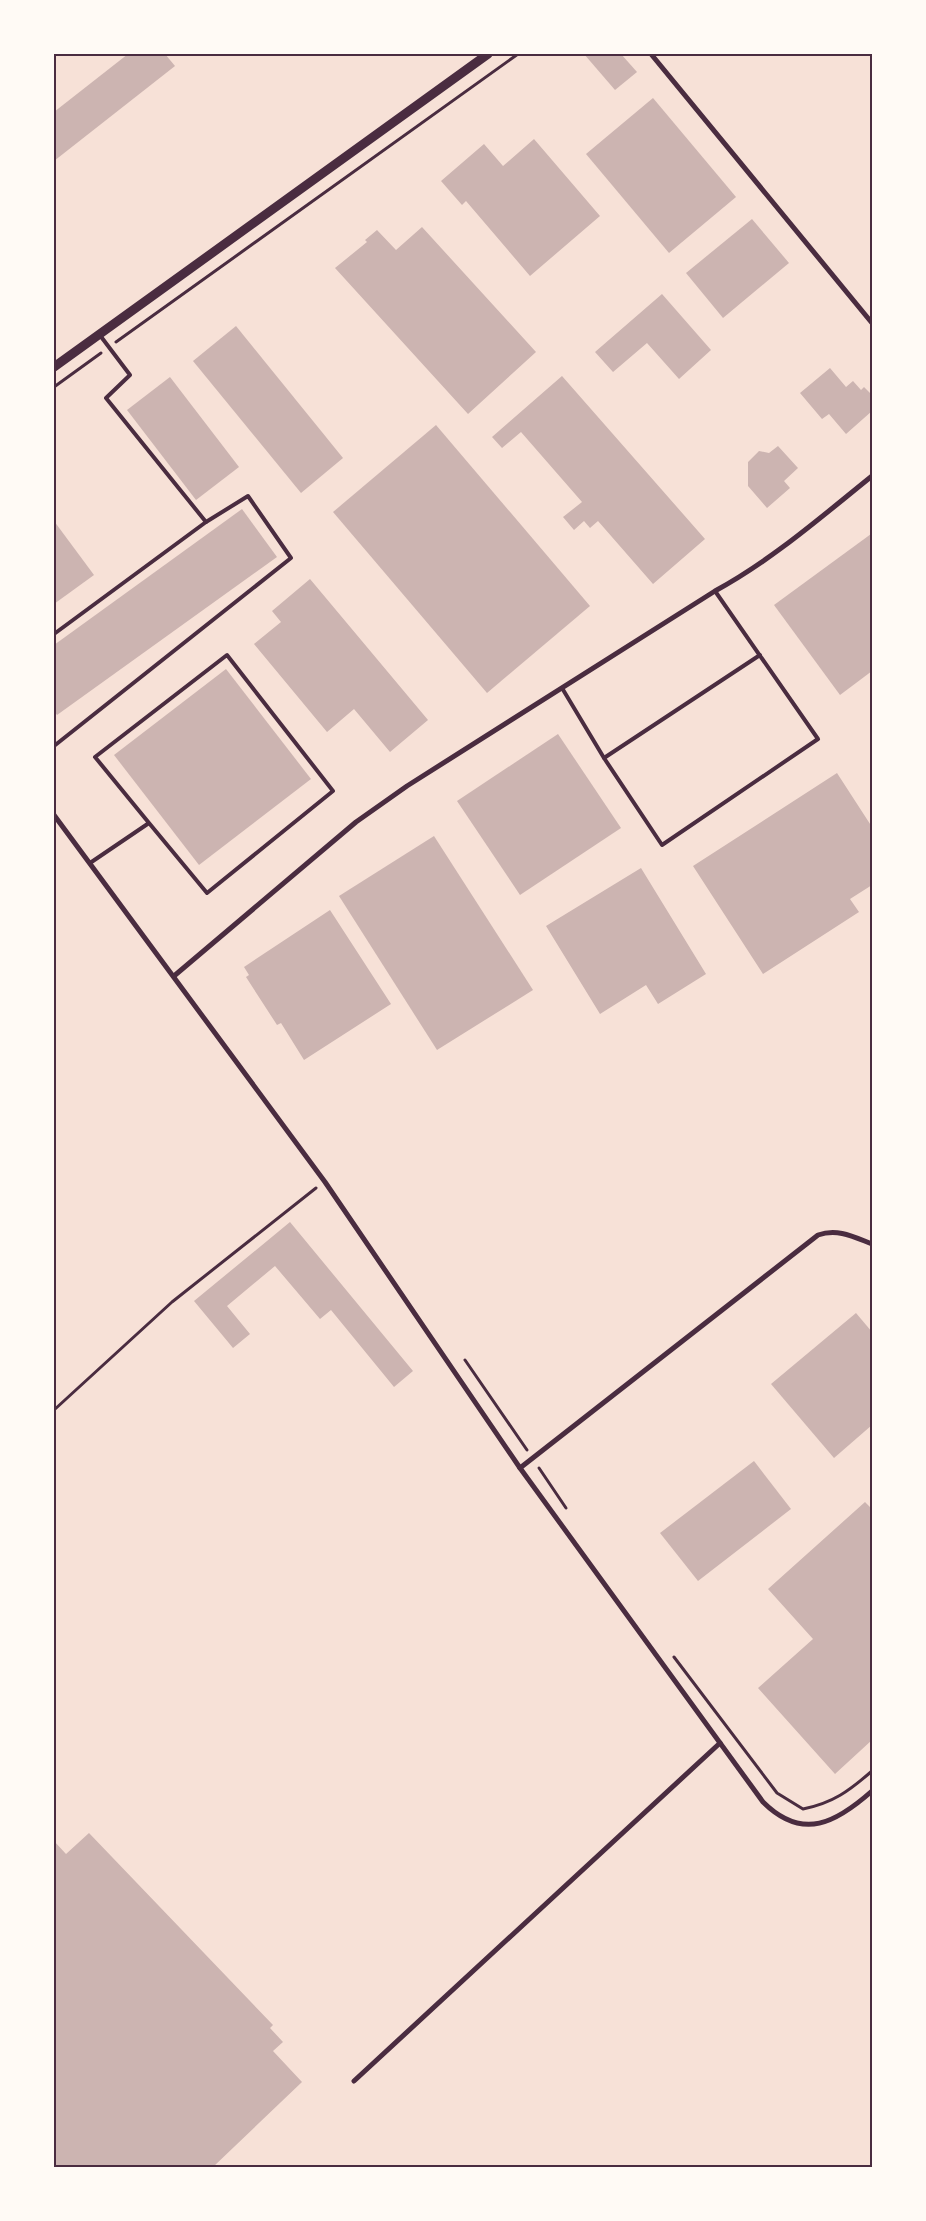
<svg xmlns="http://www.w3.org/2000/svg" width="926" height="2221" font-family="'Noto Serif',serif">
	<rect width="100%" height="100%" fill="#f7e1d7"/>
	<g fill="#ccb4b1">
		<path d="M128 54H165L175 66 54 161V112Z"/>
		<path d="M584 54H621L637 72 615 90Z"/>
		<path d="M653 98 736 197 669 253 586 154Z"/>
		<path d="M534 139 600 216 530 276 466 201 462 205 441 181 484 144 503 166Z"/>
		<path d="M752 219 789 263 723 318 686 273Z"/>
		<path d="M422 227 536 352 468 414 335 268 367 242 365 240 377 230 396 250Z"/>
		<path d="M662 294 711 350 679 379 647 343 613 372 595 352Z"/>
		<path d="M236 326 343 458 301 493 193 361Z"/>
		<path d="M830 368 846 387 853 381 861 390 864 387 872 395V411L846 434 829 414 822 419 800 393Z"/>
		<path d="M562 376 705 539 653 584 598 521 590 528 584 521 574 530 563 517 582 502 521 432 502 448 492 437Z"/>
		<path d="M170 377 239 467 196 500 127 410Z"/>
		<path d="M436 425 590 606 487 693 333 512Z"/>
		<path d="M778 446 798 468 784 481 790 488 767 508 748 486V462L759 451 769 453Z"/>
		<path d="M242 509 277 557 57 715 54 711V645Z"/>
		<path d="M54 521 94 575 54 604Z"/>
		<path d="M871 534 872 671 840 695 774 605Z"/>
		<path d="M310 579 428 720 390 752 354 709 327 732 254 644 281 622 272 611Z"/>
		<path d="M226 669 311 779 199 865 114 755Z"/>
		<path d="M558 734 621 828 520 895 457 801Z"/>
		<path d="M837 773 872 827V885L850 899 859 912 763 974 693 866Z"/>
		<path d="M434 836 533 990 437 1050 339 896Z"/>
		<path d="M641 868 706 974 658 1004 646 985 600 1014 546 926Z"/>
		<path d="M330 910 391 1004 304 1060 281 1023 277 1025 246 977 249 975 244 967Z"/>
		<path d="M290 1222 413 1371 394 1387 331 1310 320 1319 275 1266 227 1306 250 1334 233 1348 194 1301Z"/>
		<path d="M856 1313 872 1332V1425L834 1458 771 1384Z"/>
		<path d="M754 1461 791 1509 698 1581 660 1533Z"/>
		<path d="M865 1502 872 1509V1740L835 1774 758 1688 813 1639 768 1589Z"/>
		<path d="M89 1833 273 2025 270 2028 283 2042 273 2051 302 2082 213 2167H54V1841L66 1854Z"/>
	</g>
	<g fill="none" stroke-linecap="round" stroke-linejoin="round">
		<g stroke="#4a2c40" stroke-width="3">
			<path d="M116 342 518 54"/>
			<path d="M54 387 101 353"/>
			<path d="M465 1360 527 1450"/>
			<path d="M54 1410 172 1302 316 1188"/>
			<path d="M539 1468 566 1508"/>
			<path d="M674 1657 777 1793 803 1809C833 1803 849 1791 872 1771"/>
		</g>
		<g stroke="#4a2c40" stroke-width="4">
			<path d="M99 334 130 375 106 398 206 522"/>
			<path d="M54 634 206 522 248 496 291 558 54 746"/>
			<path d="M562 688 604 758 662 845 818 739 715 591"/>
			<path d="M604 758 760 655"/>
			<path d="M90 863 149 823 95 757 227 655 333 791 207 893 149 823"/>
		</g>
		<g stroke="#4a2c40" stroke-width="5">
			<path d="M651 54 872 323"/>
			<path d="M54 815 325 1182 520 1468 763 1802C803 1842 837 1822 872 1791"/>
			<path d="M174 976 356 822 407 786 715 591C772 560 821 517 872 476"/>
			<path d="M520 1468 818 1235C838 1228 854 1237 872 1244"/>
			<path d="M354 2081 720 1743"/>
		</g>
		<path stroke="#4a2c40" stroke-width="9" d="M54 367 488 54"/>
	</g>
	<rect width="926" height="2221" fill="none" stroke="#fffaf5" stroke-width="110"/>
	<rect x="55" y="55" width="816" height="2111" fill="none" stroke="#4a2c40" stroke-width="2"/>
</svg>
